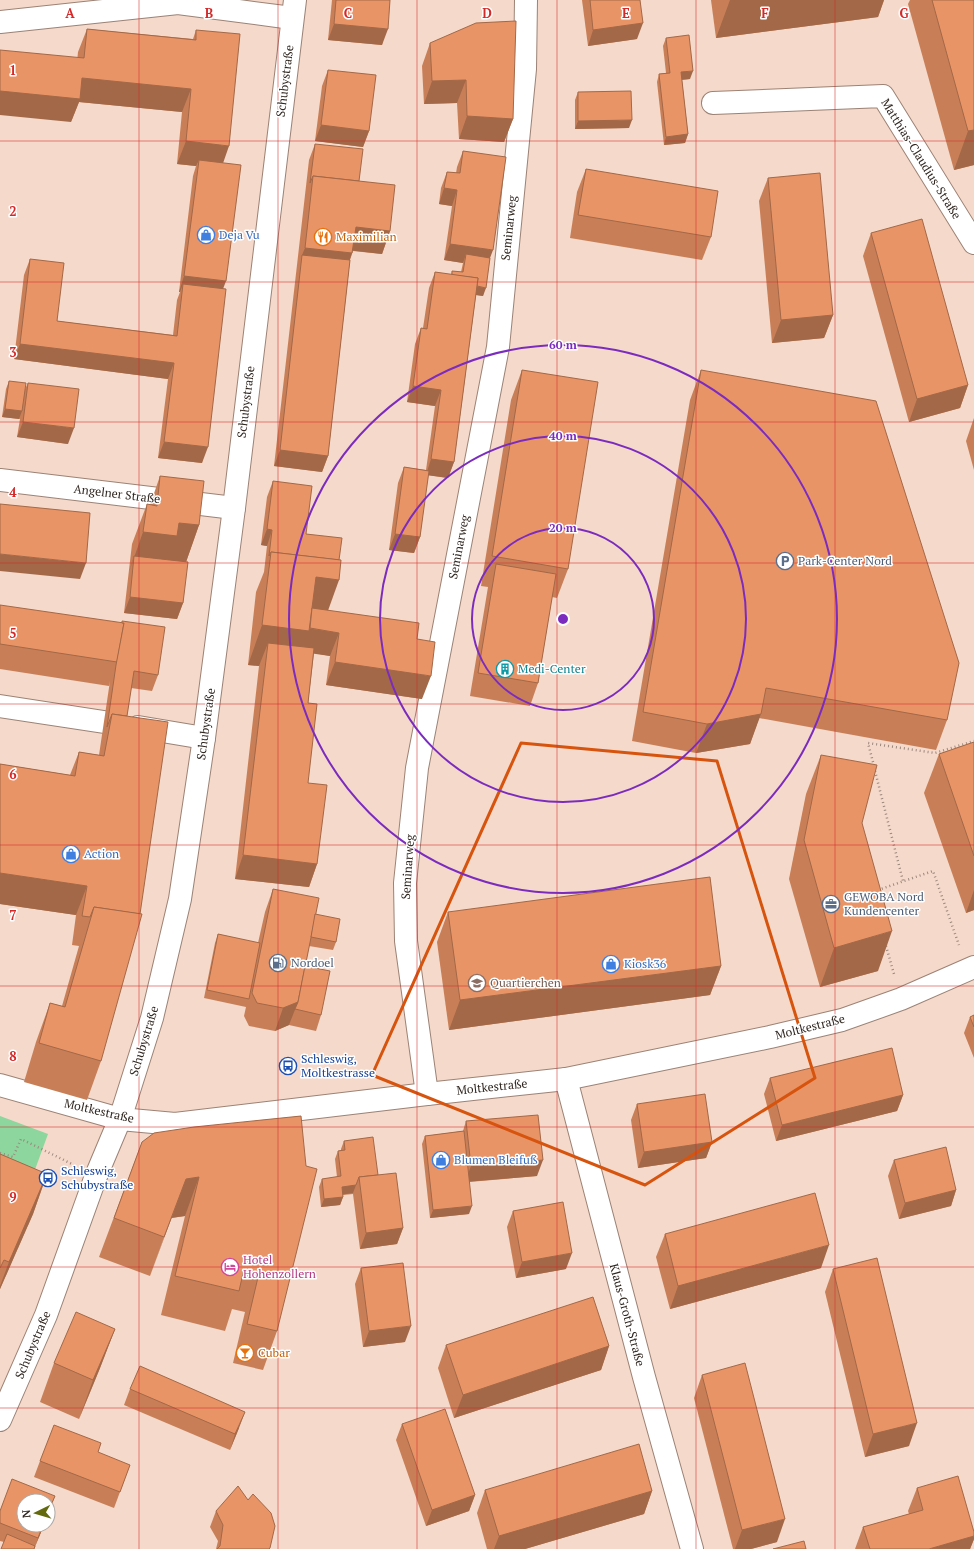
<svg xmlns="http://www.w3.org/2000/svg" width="974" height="1549" font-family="'PT Serif',serif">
	<rect width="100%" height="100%" fill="#f5d9ca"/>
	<path fill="#8dd69d" d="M0 1116 48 1134 29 1186 0 1175Z"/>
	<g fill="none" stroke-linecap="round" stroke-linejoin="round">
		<defs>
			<g id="minor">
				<path d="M0 22 178 3 292 18"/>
				<path d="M713 103 883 96 974 243"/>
				<path d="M0 480 234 508"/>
				<path d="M0 706 104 722"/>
				<path d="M138 727 204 738"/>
				<path d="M566 1079 644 1377 692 1549"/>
				<path d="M0 1085 120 1119 175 1124 427 1094 566 1079 770 1037 842 1020 901 999 974 967"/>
				<path d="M427 1094 406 941 405 883 417 768 498 347 525 69 526 0"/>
				<path d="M0 1420 46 1315 96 1176 120 1119 152 1018 180 899 204 738 234 508 295 0"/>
			</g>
		</defs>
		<use href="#minor" stroke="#9c8275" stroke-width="24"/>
		<g stroke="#9c897e" stroke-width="2.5" stroke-dasharray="1 3" stroke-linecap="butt">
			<path d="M874 766 868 743 935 753 974 741"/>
			<path d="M875 771 903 881"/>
			<path d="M878 890 933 871 959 945"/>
			<path d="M886 946 894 974"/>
			<path d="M0 1153 13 1157 21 1139 72 1164"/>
		</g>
		<use href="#minor" stroke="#fff" stroke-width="22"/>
	</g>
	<g fill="#c87f58">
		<path d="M332 0H390L382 45 328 40Z"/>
		<path d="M582 0H640L637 39 588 46Z"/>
		<path d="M711 0H884L878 17 716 38Z"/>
		<path d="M910 0H974V165L954 170 908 4Z"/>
		<path d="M87 29 193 39 196 30 223 163V289L202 463 158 458 168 379 14 359 24 275 30 259 57 321 173 335 177 300 180 292H179L193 176 196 166 177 164 182 112 79 102 71 122 78 52Z"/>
		<path d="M666 38 690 79 682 80 688 134 685 143 664 145 657 82 659 74 666 73 663 46Z"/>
		<path d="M430 43 513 119 504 142 459 139 457 103 424 104 422 66Z"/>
		<path d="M328 70 369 131 363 147 315 141 322 86Z"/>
		<path d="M578 92 629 128 575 129V100Z"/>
		<path d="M315 144 359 181 390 231 382 254 353 251 350 260 328 456 322 472 274 466 309 160Z"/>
		<path d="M463 151 490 258 483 296 476 295 454 462 448 478 428 475 420 537 414 553 389 550 398 483 404 467 426 470 435 406 407 402 415 344 421 328H423L429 288 435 272 451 275 452 271 461 272 463 263 444 260 452 206 439 204 441 188 447 172 456 173 457 167Z"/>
		<path d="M586 169 711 237 702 260 570 238 577 192Z"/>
		<path d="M768 178 833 315 824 338 772 343 759 201Z"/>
		<path d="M871 233 968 385 960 408 909 422 863 256Z"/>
		<path d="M522 370 568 569 557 598 552 597 538 683 530 706 470 696 488 587 481 586 511 400Z"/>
		<path d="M701 370 947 720 936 750 759 718 750 744 696 753 632 741 690 400Z"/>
		<path d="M9 381 25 389 28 383 68 444 17 437 20 419 2 417 6 389Z"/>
		<path d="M974 418V470L966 441Z"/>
		<path d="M160 476 199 525 186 562 183 603 177 619 124 613 132 544 147 504 150 505Z"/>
		<path d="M273 481 306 534 328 610 417 639 422 699 326 685 330 656 314 653 308 703V783L317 864 309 887 235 879 259 666 248 665 256 592 264 572 267 546 261 545 267 497Z"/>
		<path d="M0 605 158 675 152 691 131 688 127 716 101 1061 87 1100 24 1082 36 1042 50 1003 62 1006 79 946 72 945 76 915 0 904V764L70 775 79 752 99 755 110 681 109 686 0 669Z"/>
		<path d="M974 742V910L966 913 924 793 939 754Z"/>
		<path d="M821 755 862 823 878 971 820 987 789 879 806 794Z"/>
		<path d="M273 889 315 914 336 942 333 950 309 946 305 966 321 1015 316 1031 289 1025 275 1031 249 1026 244 1016 246 1007 204 998 215 943 218 934 258 943 265 912Z"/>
		<path d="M448 912 721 966 710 995 449 1030 437 942Z"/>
		<path d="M974 1015V1058L964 1033 970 1017Z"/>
		<path d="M770 1078 903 1095 897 1111 776 1141 764 1094Z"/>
		<path d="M637 1104 712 1142 706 1158 638 1168 631 1120Z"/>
		<path d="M301 1116 277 1331 263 1370 233 1363 245 1312 232 1309 225 1331 161 1315 185 1216 171 1218 150 1276 99 1257 142 1142Z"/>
		<path d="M466 1121 537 1176 469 1182V1214L430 1218 422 1144 425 1136 463 1131Z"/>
		<path d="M344 1141 378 1175 403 1228 397 1244 360 1249 353 1194 343 1195V1197L340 1205 321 1207 319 1187 322 1179 337 1177 335 1159 338 1151 341 1150V1149Z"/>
		<path d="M0 1154 47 1174 33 1214 0 1289Z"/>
		<path d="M894 1160 956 1190 951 1206 899 1219 888 1176Z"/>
		<path d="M513 1211 566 1269 516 1278 507 1227Z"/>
		<path d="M665 1234 821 1268 670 1309 656 1257Z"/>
		<path d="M361 1268 405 1342 363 1347 355 1284Z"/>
		<path d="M833 1269 909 1446 865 1457 825 1292Z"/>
		<path d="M115 1329 100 1368 79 1419 40 1402 54 1363Z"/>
		<path d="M446 1345 609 1346 601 1370 454 1418 438 1368Z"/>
		<path d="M702 1375 777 1542 751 1549H733L694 1398Z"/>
		<path d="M130 1389 239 1428 230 1450 124 1405Z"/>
		<path d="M402 1424 475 1495 469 1511 426 1526 396 1440Z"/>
		<path d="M40 1461 130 1465 114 1508 34 1477Z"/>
		<path d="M917 1488 974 1539 970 1549H855L863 1527 909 1514 908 1511Z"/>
		<path d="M485 1490 652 1491 644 1514 525 1549H487L477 1513Z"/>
		<path d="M55 1496 48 1514V1501L24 1525H44L34 1549 4 1542 0 1541V1511Z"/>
		<path d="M216 1511 269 1549H216L218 1541 210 1527Z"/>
	</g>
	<g fill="#a36847">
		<path d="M730 0H884L878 17 716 38Z"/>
		<path d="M643 23 637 39 588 46 593 30Z"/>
		<path d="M334 24 388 29 382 45 328 40Z"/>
		<path d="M693 71 690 79 678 80 681 72Z"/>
		<path d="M82 78 191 89 182 112 79 102 71 122 0 115V91Z"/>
		<path d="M466 80 457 103 424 104 432 81Z"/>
		<path d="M467 116 513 119 504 142 459 139Z"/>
		<path d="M632 120 629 128 575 129 578 121Z"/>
		<path d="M321 125 369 131 363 147 315 141Z"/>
		<path d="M974 130V165L954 170 968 131Z"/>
		<path d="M688 134 685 143 664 145 666 137Z"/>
		<path d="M186 141 229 146 221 169 199 160 196 166 177 164Z"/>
		<path d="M444 188 457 190 452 206 439 204Z"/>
		<path d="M356 227 390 231 382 254 347 250Z"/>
		<path d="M450 244 493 250 487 266 466 254 463 263 444 260Z"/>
		<path d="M305 248 352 253 344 276 302 255Z"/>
		<path d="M184 276 226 281 220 297 183 284 180 292H179Z"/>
		<path d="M451 283 486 288 483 296 448 291Z"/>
		<path d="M833 315 824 338 772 343 781 320Z"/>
		<path d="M20 344 174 363 168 379 14 359Z"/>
		<path d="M968 385 960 408 909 422 917 399Z"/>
		<path d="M413 386 441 390 435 406 407 402Z"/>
		<path d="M5 409 22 411 19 419 2 417Z"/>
		<path d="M23 422 74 428 68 444 17 437Z"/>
		<path d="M164 442 208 447 202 463 158 458Z"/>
		<path d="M280 450 328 456 322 472 274 466Z"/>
		<path d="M431 459 454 462 448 478 426 475Z"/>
		<path d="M179 523 199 525 185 565 134 556 129 572 143 532Z"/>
		<path d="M267 529 272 530 267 546 261 545Z"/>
		<path d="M395 534 420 537 414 553 389 550Z"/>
		<path d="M0 554 86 563 80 579 0 571Z"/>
		<path d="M270 559 339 580 325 619 268 576Z"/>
		<path d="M130 597 183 603 177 619 124 613Z"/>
		<path d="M262 625 306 628 339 633 330 656 302 652 268 643 259 666 248 665Z"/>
		<path d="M335 662 431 676 422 699 326 685Z"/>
		<path d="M761 714 750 744 696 753 707 724Z"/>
		<path d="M243 855 317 864 309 887 235 879Z"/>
		<path d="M0 873 87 886 76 915 0 904Z"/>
		<path d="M974 890V910L966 913Z"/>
		<path d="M892 931 878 971 820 987 834 948Z"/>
		<path d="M721 966 710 995 449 1030 460 1000Z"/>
		<path d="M298 1002 289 1025 275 1031 283 1008Z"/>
		<path d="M903 1095 897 1111 776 1141 782 1125Z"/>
		<path d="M712 1142 706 1158 638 1168 644 1152Z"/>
		<path d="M543 1160 537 1176 465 1182 471 1166Z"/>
		<path d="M47 1174 33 1214 0 1289V1286L9 1262Z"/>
		<path d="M199 1177 185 1216 171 1218 150 1276 186 1179Z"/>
		<path d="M356 1185 353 1193 339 1195 342 1187Z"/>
		<path d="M956 1190 951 1206 899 1219 905 1203Z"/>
		<path d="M343 1197 340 1205 321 1207 324 1199Z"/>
		<path d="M472 1206 469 1214 430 1218 433 1210Z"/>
		<path d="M403 1228 397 1244 360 1249 366 1233Z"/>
		<path d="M829 1245 821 1268 670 1309 678 1286Z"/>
		<path d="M572 1253 566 1269 516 1278 522 1262Z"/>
		<path d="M411 1326 405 1342 363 1347 369 1331Z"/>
		<path d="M115 1329 100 1368 79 1419 93 1380Z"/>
		<path d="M609 1346 601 1370 454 1418 463 1395Z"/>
		<path d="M245 1412 239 1428 230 1450 235 1434Z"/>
		<path d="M917 1423 909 1446 865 1457 873 1434Z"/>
		<path d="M652 1491 644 1514 525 1549H494L499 1536Z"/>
		<path d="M475 1495 469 1511 426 1526 432 1510Z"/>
		<path d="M785 1519 777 1542 751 1549H735L742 1530Z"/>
		<path d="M43 1525H44L34 1549 38 1538Z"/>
		<path d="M974 1536V1539L970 1549H929Z"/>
	</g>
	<g fill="#e99466" stroke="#a36847">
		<path d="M336 0H390L388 29 334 24Z"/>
		<path d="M590 0H640L643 23 593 30Z"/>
		<path d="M932 0H974V130L968 131Z"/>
		<path d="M516 21 513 119 467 116 466 80 432 81 430 43 476 23Z"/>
		<path d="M87 29 196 40V30L240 34 229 146 186 141 191 89 82 78 80 99 0 91V50L84 58Z"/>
		<path d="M689 35 693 71 681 72 688 134 666 137 659 74 670 73 666 38Z"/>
		<path d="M328 70 376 75 369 131 321 125Z"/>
		<path d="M631 91 632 120 578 121V92Z"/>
		<path d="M315 144 363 149 359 181 313 176 310 183Z"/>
		<path d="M463 151 506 157 493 250 450 244 457 190 444 188 447 172 460 173Z"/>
		<path d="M199 160 241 165 226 281 184 276Z"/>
		<path d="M586 169 718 191 711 237 578 215Z"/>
		<path d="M820 173 833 315 781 320 768 178Z"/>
		<path d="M313 176 395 185 390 231 356 227 352 253 305 248Z"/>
		<path d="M922 219 968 385 917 399 871 233Z"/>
		<path d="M466 254 490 258 486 288 477 286 478 278 452 275V271L463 272Z"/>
		<path d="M302 255 350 260 328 456 280 450Z"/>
		<path d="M30 259 64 263 57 321 177 336 183 284 226 289 208 447 164 442 174 363 20 344Z"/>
		<path d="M435 272 478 278 454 462 431 459 441 390 413 386 421 328 427 329Z"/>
		<path d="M522 370 598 382 568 569 492 556Z"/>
		<path d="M701 370 876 401 959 663 947 720 766 688 761 714 707 724 643 712Z"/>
		<path d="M9 381 26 383 22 411 5 409Z"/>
		<path d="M28 383 79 389 74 428 23 422Z"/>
		<path d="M404 467 429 471 420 537 395 534Z"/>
		<path d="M160 476 204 481 199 525 179 523 177 536 143 532 147 504 157 506Z"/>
		<path d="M273 481 312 486 306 534 342 538 339 560 271 552 269 556 272 530 267 529Z"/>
		<path d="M0 504 90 513 86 563 0 554Z"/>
		<path d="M271 552 341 560 339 580 316 577 309 631 262 625Z"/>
		<path d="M134 556 188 562 183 603 130 597Z"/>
		<path d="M496 564 556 574 538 683 478 673Z"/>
		<path d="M0 605 124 623 117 662 0 644Z"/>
		<path d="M312 608 419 623 417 639 435 642 431 676 335 662 339 633 310 628Z"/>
		<path d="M122 621 165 627 158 675 134 671 127 716 112 714 107 727 116 665 124 623H122Z"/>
		<path d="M268 643 314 648 308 703 317 704 308 783 327 785 317 864 243 855Z"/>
		<path d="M112 714 168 722 140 914 94 907 90 917 82 916 87 886 0 873V764L75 776 79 752 104 756Z"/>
		<path d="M974 742V856L939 754Z"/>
		<path d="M821 755 877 765 862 823 892 931 834 948 804 840Z"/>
		<path d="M710 877 721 966 460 1000 448 912Z"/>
		<path d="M273 889 319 898 298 1002 283 1008 257 1003 252 993Z"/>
		<path d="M94 907 142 914 101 1061 39 1043 50 1003 65 1007Z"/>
		<path d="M315 914 340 919 336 942 311 937Z"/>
		<path d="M218 934 260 943 249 999 207 990Z"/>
		<path d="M305 966 330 971 321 1015 295 1009 298 1002Z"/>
		<path d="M974 1015V1027L970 1017Z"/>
		<path d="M892 1048 903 1095 782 1125 770 1078Z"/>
		<path d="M705 1094 712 1142 644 1152 637 1104Z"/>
		<path d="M538 1115 543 1160 471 1166 466 1121Z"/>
		<path d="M301 1116 306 1166 317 1169 277 1331 247 1324 259 1273 244 1269 239 1291 175 1276 199 1177 186 1179 164 1237 114 1218 142 1142 154 1133 194 1127Z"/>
		<path d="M464 1131 472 1206 433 1210 425 1136Z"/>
		<path d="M373 1137 378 1175 359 1177 356 1185 342 1187 343 1197 324 1199 322 1179 341 1176 338 1151 345 1150 344 1141Z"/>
		<path d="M946 1147 956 1190 905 1203 894 1160Z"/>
		<path d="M0 1154 47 1174 9 1262 4 1260 0 1268Z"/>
		<path d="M396 1173 403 1228 366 1233 359 1177Z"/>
		<path d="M815 1193 829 1245 678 1286 665 1234Z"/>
		<path d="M563 1202 572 1253 522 1262 513 1211Z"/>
		<path d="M877 1258 917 1423 873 1434 833 1269Z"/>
		<path d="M403 1263 411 1326 369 1331 361 1268Z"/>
		<path d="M593 1297 609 1346 463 1395 446 1345Z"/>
		<path d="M76 1312 115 1329 93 1380 54 1363Z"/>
		<path d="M745 1363 785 1519 742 1530 702 1375Z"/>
		<path d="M140 1366 245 1412 235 1434 130 1389Z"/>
		<path d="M445 1409 475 1495 432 1510 402 1424Z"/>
		<path d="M54 1425 101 1443 98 1452 130 1465 120 1492 40 1461Z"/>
		<path d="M639 1444 652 1491 499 1536 485 1490Z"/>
		<path d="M958 1476 974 1532V1536L929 1549H870L863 1527 923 1510 917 1488Z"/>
		<path d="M12 1479 55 1496 48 1512V1501H24V1525H43L38 1538 0 1523V1511Z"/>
		<path d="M238 1486 248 1500 253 1494 271 1513 275 1526 270 1548 269 1549H217L220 1546 223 1525 216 1511Z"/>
		<path d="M7 1534 35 1546 34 1549H1Z"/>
		<path d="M804 1541 806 1549H773Z"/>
	</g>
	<path fill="none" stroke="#d6540e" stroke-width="3" stroke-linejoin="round" d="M521 743 717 761 815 1078 645 1185 372 1075Z"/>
	<path fill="none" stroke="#d62828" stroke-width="1" stroke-opacity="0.55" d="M139 0V1549M278 0V1549M417 0V1549M557 0V1549M696 0V1549M835 0V1549M0 141H974M0 282H974M0 422H974M0 563H974M0 704H974M0 845H974M0 986H974M0 1127H974M0 1267H974M0 1408H974"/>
	<g fill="none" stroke="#7b2cbf" stroke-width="2">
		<circle cx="563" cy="619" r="91"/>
		<circle cx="563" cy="619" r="183"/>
		<circle cx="563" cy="619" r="274"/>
	</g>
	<defs>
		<symbol id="shop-ring" viewBox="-11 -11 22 22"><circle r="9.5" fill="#fff" stroke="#3f7fe0" stroke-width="1.5"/><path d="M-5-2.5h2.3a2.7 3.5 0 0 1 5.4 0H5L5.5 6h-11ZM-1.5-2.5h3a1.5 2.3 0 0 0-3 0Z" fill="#3f7fe0"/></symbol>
		<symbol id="restaurant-ring" viewBox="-11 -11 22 22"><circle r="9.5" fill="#fff" stroke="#e8710a" stroke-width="1.5"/><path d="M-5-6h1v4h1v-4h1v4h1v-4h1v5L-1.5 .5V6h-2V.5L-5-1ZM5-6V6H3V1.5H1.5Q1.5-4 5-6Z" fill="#e8710a"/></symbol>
		<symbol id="parking-ring" viewBox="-11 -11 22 22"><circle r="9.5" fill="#fff" stroke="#5c6f8a" stroke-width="1.5"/><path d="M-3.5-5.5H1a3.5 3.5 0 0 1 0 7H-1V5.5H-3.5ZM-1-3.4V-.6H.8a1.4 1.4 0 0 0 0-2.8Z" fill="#5c6f8a"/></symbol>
		<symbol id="building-ring" viewBox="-11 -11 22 22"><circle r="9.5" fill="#fff" stroke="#0f9aa8" stroke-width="1.5"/><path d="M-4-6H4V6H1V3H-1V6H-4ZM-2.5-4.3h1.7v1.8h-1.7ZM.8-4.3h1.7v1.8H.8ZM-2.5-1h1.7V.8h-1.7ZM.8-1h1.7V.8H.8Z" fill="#0f9aa8"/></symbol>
		<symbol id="office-ring" viewBox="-11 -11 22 22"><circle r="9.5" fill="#fff" stroke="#5c6f8a" stroke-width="1.5"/><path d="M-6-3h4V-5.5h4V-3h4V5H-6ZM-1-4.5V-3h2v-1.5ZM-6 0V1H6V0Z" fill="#5c6f8a"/></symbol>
		<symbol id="fuel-ring" viewBox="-11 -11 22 22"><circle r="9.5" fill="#fff" stroke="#5c6f8a" stroke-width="1.5"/><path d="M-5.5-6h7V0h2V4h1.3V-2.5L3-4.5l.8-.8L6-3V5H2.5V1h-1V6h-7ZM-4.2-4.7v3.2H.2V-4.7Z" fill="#5c6f8a"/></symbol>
		<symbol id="school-ring" viewBox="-11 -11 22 22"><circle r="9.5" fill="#fff" stroke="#8d6e63" stroke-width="1.5"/><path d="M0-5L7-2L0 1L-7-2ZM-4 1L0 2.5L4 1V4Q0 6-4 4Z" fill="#8d6e63"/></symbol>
		<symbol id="bus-ring" viewBox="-11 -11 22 22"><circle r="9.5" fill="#fff" stroke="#1a4fb4" stroke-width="1.5"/><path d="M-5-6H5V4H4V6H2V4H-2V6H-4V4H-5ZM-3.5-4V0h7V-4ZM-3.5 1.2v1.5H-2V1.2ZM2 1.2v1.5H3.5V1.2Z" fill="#1a4fb4"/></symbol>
		<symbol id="hotel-ring" viewBox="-11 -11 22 22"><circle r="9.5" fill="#fff" stroke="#d1479c" stroke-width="1.5"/><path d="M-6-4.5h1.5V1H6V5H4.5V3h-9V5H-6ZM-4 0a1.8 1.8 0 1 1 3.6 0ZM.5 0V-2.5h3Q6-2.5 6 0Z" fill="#d1479c"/></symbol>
		<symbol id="bar-ring" viewBox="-11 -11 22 22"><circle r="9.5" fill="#fff" stroke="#e8710a" stroke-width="1.5"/><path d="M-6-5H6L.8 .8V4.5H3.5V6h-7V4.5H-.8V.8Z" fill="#e8710a"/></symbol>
	</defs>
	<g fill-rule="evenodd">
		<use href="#shop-ring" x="196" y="225" width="20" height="20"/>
		<use href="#restaurant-ring" x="313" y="227" width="20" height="20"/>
		<use href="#parking-ring" x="775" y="551" width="20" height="20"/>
		<use href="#building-ring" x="495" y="659" width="20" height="20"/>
		<use href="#shop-ring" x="61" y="844" width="20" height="20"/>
		<use href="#office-ring" x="821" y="894" width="20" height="20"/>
		<use href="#fuel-ring" x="268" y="953" width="20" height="20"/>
		<use href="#shop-ring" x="601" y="954" width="20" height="20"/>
		<use href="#school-ring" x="467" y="973" width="20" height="20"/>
		<use href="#bus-ring" x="278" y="1056" width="20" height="20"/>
		<use href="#shop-ring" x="431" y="1150" width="20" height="20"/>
		<use href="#bus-ring" x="38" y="1168" width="20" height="20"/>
		<use href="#hotel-ring" x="220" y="1257" width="20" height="20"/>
		<use href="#bar-ring" x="235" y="1343" width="20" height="20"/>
	</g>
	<g text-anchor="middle" stroke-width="3" stroke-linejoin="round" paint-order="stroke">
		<g font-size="12" fill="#312721" stroke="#fff">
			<text transform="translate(285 81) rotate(-83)" y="4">Schubystraße</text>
			<text transform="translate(921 159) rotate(58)" y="4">Matthias-Claudius-Straße</text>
			<text transform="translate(509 228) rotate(-84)" y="4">Seminarweg</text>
			<text transform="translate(246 402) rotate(-83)" y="4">Schubystraße</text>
			<text transform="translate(117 494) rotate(7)" y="4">Angelner Straße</text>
			<text transform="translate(459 547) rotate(-79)" y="4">Seminarweg</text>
			<text transform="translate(206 724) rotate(-82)" y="4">Schubystraße</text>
			<text transform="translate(408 867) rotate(-86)" y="4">Seminarweg</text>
			<text transform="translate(810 1027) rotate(-14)" y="4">Moltkestraße</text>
			<text transform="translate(144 1041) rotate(-73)" y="4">Schubystraße</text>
			<text transform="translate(492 1087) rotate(-6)" y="4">Moltkestraße</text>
			<text transform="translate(99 1111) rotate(13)" y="4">Moltkestraße</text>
			<text transform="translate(627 1315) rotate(75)" y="4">Klaus-Groth-Straße</text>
			<text transform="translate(33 1345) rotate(-67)" y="4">Schubystraße</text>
		</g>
		<g font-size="12" fill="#366cbe" stroke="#fff" text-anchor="start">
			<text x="219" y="239">Deja Vu</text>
			<text x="84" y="858">Action</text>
			<text x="624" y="968">Kiosk36</text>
			<text x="454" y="1164">Blumen Bleifuß</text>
		</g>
		<g font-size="12" fill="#c56008" stroke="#fff" text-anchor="start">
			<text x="336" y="241">Maximilian</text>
			<text x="258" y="1357">Cubar</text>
		</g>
		<g font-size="12" fill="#4e5e75" stroke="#fff" text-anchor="start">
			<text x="798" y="565">Park-Center Nord</text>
			<text x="844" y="901">GEWOBA Nord<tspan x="844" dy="14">Kundencenter</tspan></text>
			<text x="291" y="967">Nordoel</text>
		</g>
		<g font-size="12" fill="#0d838f" stroke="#fff" text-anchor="start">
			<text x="518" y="673">Medi-Center</text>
		</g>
		<g font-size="12" fill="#785e54" stroke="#fff" text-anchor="start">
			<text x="490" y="987">Quartierchen</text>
		</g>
		<g font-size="12" fill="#164399" stroke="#fff" text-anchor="start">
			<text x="301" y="1063">Schleswig,<tspan x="301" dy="14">Moltkestrasse</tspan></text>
			<text x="61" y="1175">Schleswig,<tspan x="61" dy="14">Schubystraße</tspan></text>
		</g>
		<g font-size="12" fill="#b23c85" stroke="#fff" text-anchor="start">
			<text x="243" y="1264">Hotel<tspan x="243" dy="14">Hohenzollern</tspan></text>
		</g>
	</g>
	<g font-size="13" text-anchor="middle" font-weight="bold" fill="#d62828" stroke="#fff" stroke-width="3" stroke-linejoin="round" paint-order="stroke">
		<text x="70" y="18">A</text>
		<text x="209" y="18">B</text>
		<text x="348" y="18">C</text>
		<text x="487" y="18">D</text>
		<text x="626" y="18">E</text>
		<text x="765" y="18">F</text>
		<text x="904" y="18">G</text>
		<text x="13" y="75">1</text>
		<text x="13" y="216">2</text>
		<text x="13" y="357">3</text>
		<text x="13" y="497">4</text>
		<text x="13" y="638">5</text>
		<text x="13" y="779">6</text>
		<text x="13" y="920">7</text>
		<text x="13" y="1061">8</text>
		<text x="13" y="1202">9</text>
	</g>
	<circle cx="563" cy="619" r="6" fill="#7b2cbf" stroke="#fff" stroke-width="2"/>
	<g font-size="12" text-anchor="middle" font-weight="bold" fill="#7b2cbf" stroke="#fff" stroke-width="3" stroke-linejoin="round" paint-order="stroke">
		<text x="563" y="349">60 m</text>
		<text x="563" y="440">40 m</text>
		<text x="563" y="532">20 m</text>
	</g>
	<g transform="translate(36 1513) rotate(265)"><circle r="19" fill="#ffffff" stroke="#ada9a6"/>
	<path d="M0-3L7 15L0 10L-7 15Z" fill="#636a0d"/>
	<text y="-6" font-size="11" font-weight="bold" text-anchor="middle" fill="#312721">N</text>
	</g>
</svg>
